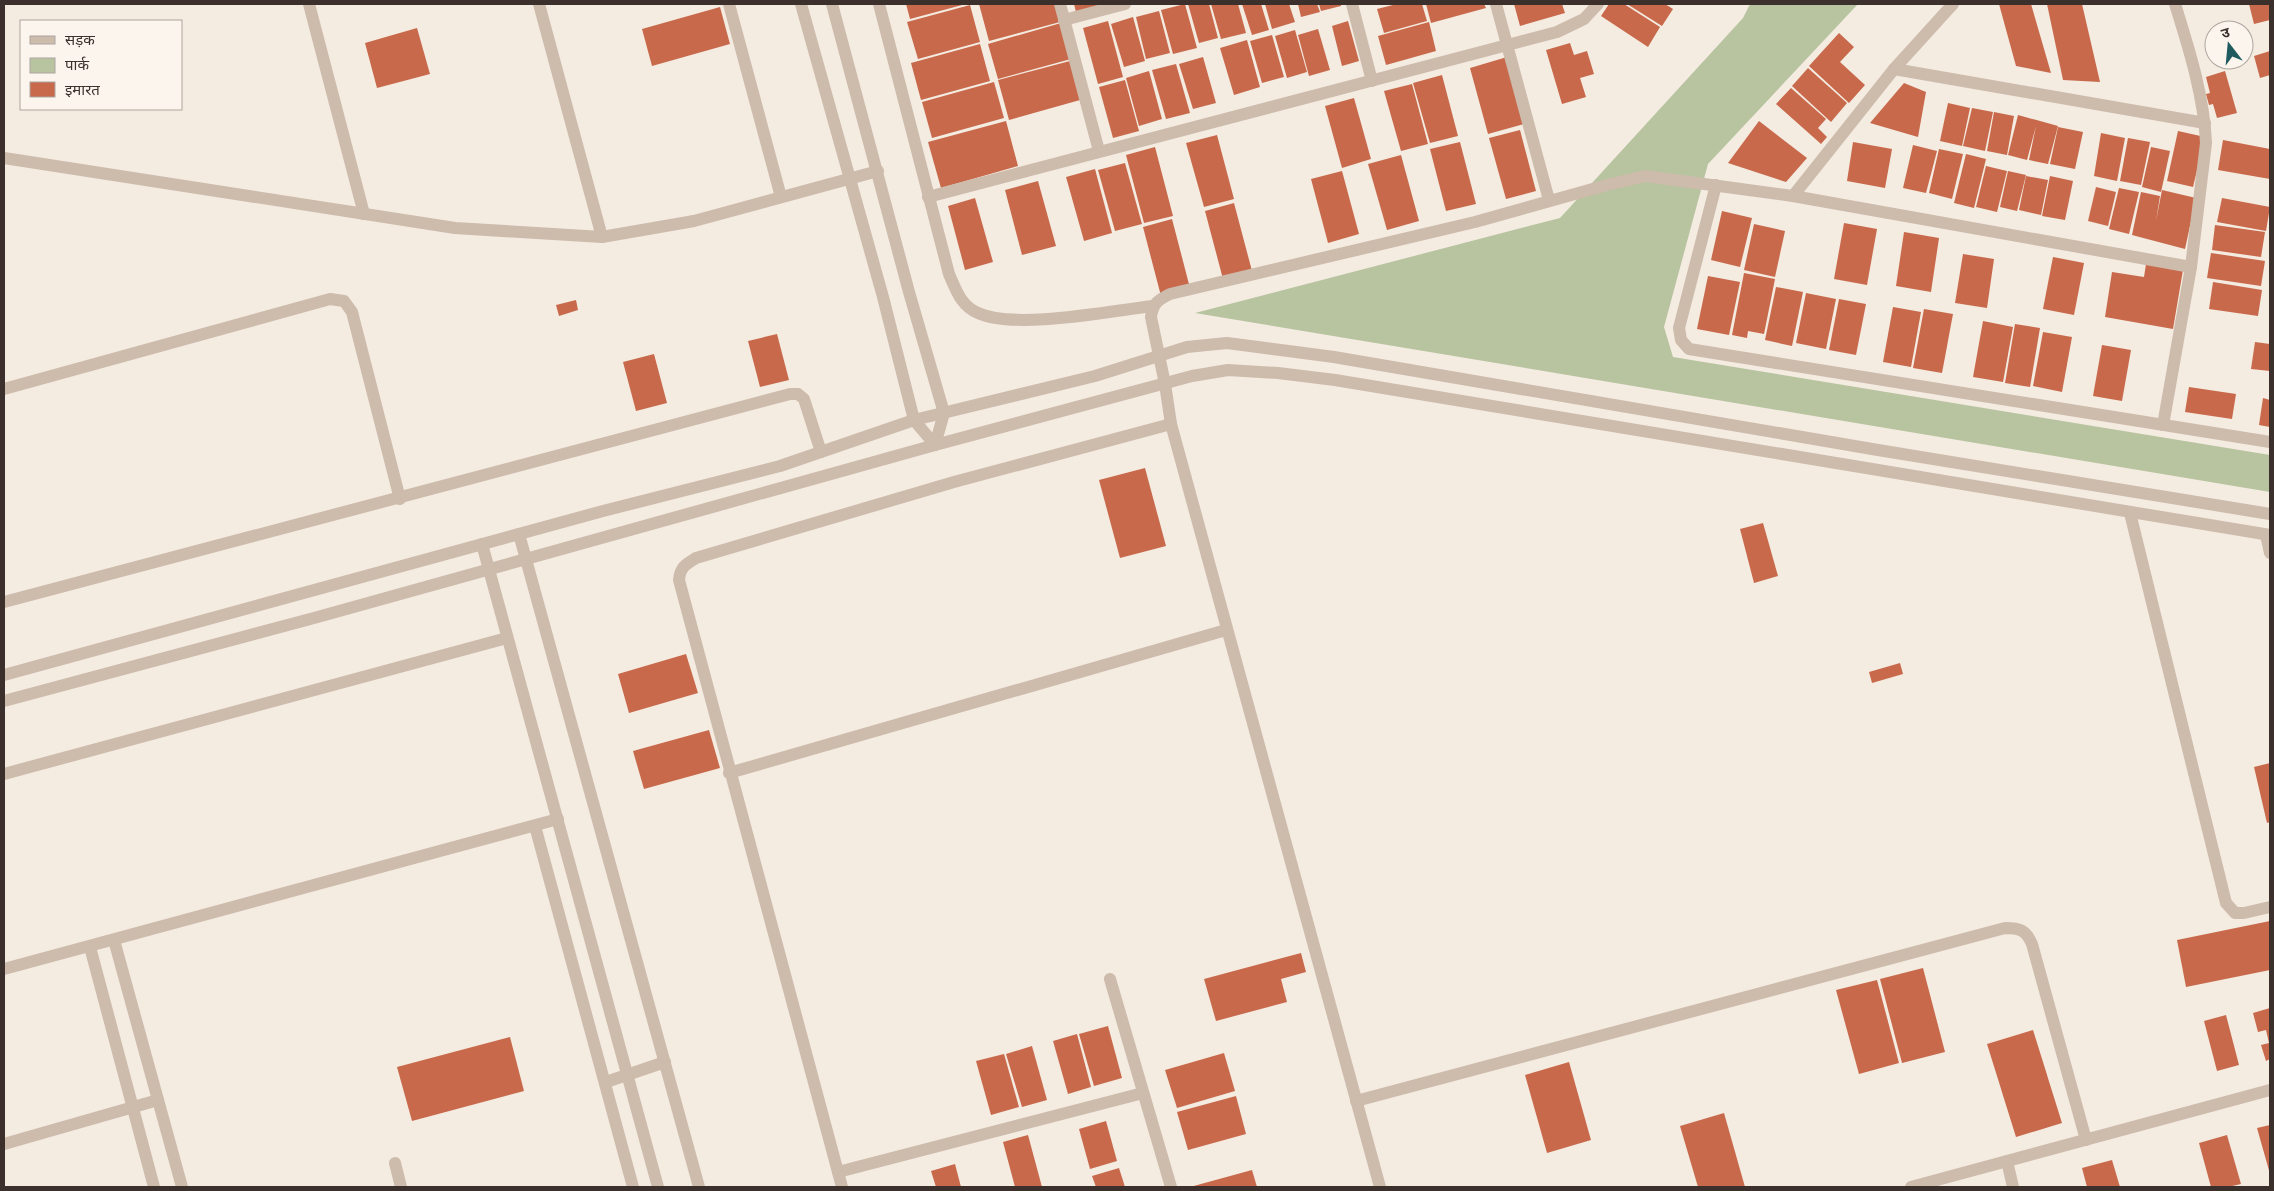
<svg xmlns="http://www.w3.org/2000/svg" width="2274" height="1191" font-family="Helvetica,'Noto Sans Devanagari',sans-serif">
	<rect width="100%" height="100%" fill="#f4ebe1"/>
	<path fill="#b8c4a0" d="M1750 4H1858L1708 164 1664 327 1673 357 2270 455V492L1195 313 1560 218 1743 18Z"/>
	<g fill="#c8694b">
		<path d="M906 4H966L910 19Z"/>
		<path d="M979 4H1055L1060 22 989 41Z"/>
		<path d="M1074 4H1103L1076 12Z"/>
		<path d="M1185 4 1197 48 1173 54 1161 10Z"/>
		<path d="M1188 4H1209L1218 38 1199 43Z"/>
		<path d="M1211 4H1238L1246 33 1221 39Z"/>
		<path d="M1242 4H1261L1269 30 1252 35Z"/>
		<path d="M1265 4H1289L1295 22 1272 29Z"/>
		<path d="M1298 4H1317L1320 12 1301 17Z"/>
		<path d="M1319 4H1341V6L1321 11Z"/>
		<path d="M1397 4H1422L1427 21 1384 33 1377 9Z"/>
		<path d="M1426 4H1484L1486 8 1431 23Z"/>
		<path d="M1514 4H1562L1565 13 1520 26Z"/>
		<path d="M1609 4H1624L1660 27 1648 47 1601 16Z"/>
		<path d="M1627 4H1665L1673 9 1662 26Z"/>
		<path d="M1999 4H2031L2051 73 2016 66Z"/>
		<path d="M2047 4H2082L2100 82 2063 80Z"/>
		<path d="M2249 4H2270V20L2254 24Z"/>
		<path d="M970 5 980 42 918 59 907 22Z"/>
		<path d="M720 7 730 44 652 66 642 29Z"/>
		<path d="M1159 11 1170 53 1146 59 1136 17Z"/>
		<path d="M1133 17 1145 61 1124 67 1111 24Z"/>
		<path d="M1108 21 1123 77 1098 84 1083 28Z"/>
		<path d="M1348 21 1359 61 1342 66 1332 26Z"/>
		<path d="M1429 22 1436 51 1386 65 1378 36Z"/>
		<path d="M1061 23 1071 59 998 79 988 44Z"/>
		<path d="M417 28 430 74 377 88 365 43Z"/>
		<path d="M1318 29 1330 70 1309 76 1298 35Z"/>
		<path d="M1295 30 1307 72 1287 78 1275 36Z"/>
		<path d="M1839 33 1854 47 1840 62 1865 85 1849 103 1809 66Z"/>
		<path d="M1272 35 1284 77 1262 83 1250 41Z"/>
		<path d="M1247 40 1260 87 1234 95 1220 48Z"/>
		<path d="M1570 43 1574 55 1587 51 1594 74 1580 78 1586 97 1562 104 1546 50Z"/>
		<path d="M980 44 990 81 921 100 911 63Z"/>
		<path d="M2270 51V75L2260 78 2254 56Z"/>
		<path d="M1203 57 1216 103 1193 109 1179 64Z"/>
		<path d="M1507 57 1524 124 1488 134 1470 68Z"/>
		<path d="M1070 61 1080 100 1009 120 998 80Z"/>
		<path d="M1176 64 1190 113 1166 119 1152 70Z"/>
		<path d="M1808 68 1847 103 1831 122 1792 86Z"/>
		<path d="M1149 71 1162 119 1139 126 1126 78Z"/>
		<path d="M2225 71 2237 113 2217 118 2213 104 2209 105 2206 94 2210 93 2206 77Z"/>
		<path d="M1442 75 1458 136 1430 143 1413 83Z"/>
		<path d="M1125 80 1139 131 1113 138 1099 87Z"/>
		<path d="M994 82 1004 118 932 138 922 102Z"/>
		<path d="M1904 83 1926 92 1918 137 1870 123Z"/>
		<path d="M1412 84 1428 144 1401 151 1384 91Z"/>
		<path d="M1791 88 1826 119 1818 128 1827 137 1821 144 1776 104Z"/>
		<path d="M1354 98 1371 159 1342 168 1325 106Z"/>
		<path d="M1948 103 1970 108 1962 146 1940 141Z"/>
		<path d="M1972 108 1993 112 1985 151 1963 146Z"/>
		<path d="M1994 112 2014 116 2007 155 1987 151Z"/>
		<path d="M2018 115 2058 126 2048 164 2029 160 2036 126 2027 160 2008 155Z"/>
		<path d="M1006 121 1018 166 941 188 928 142Z"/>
		<path d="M1759 121 1807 158 1786 182 1728 163Z"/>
		<path d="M2058 127 2083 132 2075 169 2050 164Z"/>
		<path d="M1520 130 1536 191 1506 199 1489 138Z"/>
		<path d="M2178 131 2205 137 2193 187 2167 181Z"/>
		<path d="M2101 133 2125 138 2117 181 2094 176Z"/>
		<path d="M1217 135 1234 199 1204 207 1186 143Z"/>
		<path d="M2128 138 2150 142 2141 185 2120 181Z"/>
		<path d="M2223 140 2270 149V179L2218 170Z"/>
		<path d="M1460 142 1476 204 1446 211 1430 149Z"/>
		<path d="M1853 142 1892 149 1885 188 1847 181Z"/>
		<path d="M1913 145 1937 151 1926 193 1903 188Z"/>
		<path d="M1155 147 1173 216 1144 223 1126 155Z"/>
		<path d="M2151 147 2170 151 2161 192 2142 187Z"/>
		<path d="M1939 149 1963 154 1952 199 1929 193Z"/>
		<path d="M1966 154 1986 159 1974 208 1954 203Z"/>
		<path d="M1401 155 1419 221 1387 230 1368 164Z"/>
		<path d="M1125 163 1142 224 1115 231 1098 170Z"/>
		<path d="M1986 166 2007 171 1997 212 1976 207Z"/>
		<path d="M1095 169 1112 233 1084 241 1066 177Z"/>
		<path d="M1342 171 1359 234 1328 243 1311 179Z"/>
		<path d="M2008 171 2026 175 2017 211 2000 207Z"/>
		<path d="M2026 176 2048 180 2041 215 2019 210Z"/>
		<path d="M2050 176 2073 181 2065 220 2042 216Z"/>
		<path d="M1038 181 1056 246 1022 255 1005 190Z"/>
		<path d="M2096 187 2116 192 2108 226 2088 221Z"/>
		<path d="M2119 188 2139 192 2129 234 2109 229Z"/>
		<path d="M2162 190 2196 198 2185 249 2132 235 2141 192 2160 196 2156 221Z"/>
		<path d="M975 198 993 262 965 270 948 206Z"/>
		<path d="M2222 198 2270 207 2266 231 2217 222Z"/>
		<path d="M1234 203 1252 271 1223 279 1205 211Z"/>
		<path d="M1722 211 1752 218 1740 267 1711 260Z"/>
		<path d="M1172 219 1190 288 1161 296 1143 227Z"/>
		<path d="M1844 223 1877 229 1867 285 1834 279Z"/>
		<path d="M1754 224 1785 231 1775 277 1744 270Z"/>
		<path d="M2215 225 2265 232 2261 257 2212 250Z"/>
		<path d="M1904 232 1939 238 1931 292 1896 286Z"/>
		<path d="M2211 253 2265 261 2261 286 2207 278Z"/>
		<path d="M1963 254 1994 259 1987 308 1955 303Z"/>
		<path d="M2053 257 2084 263 2074 315 2043 309Z"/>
		<path d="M2146 264 2183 270 2173 329 2105 317 2112 272 2144 277Z"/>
		<path d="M1744 273 1775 279 1764 334 1748 331 1747 338 1732 335Z"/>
		<path d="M1708 276 1740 282 1729 335 1697 329Z"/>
		<path d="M2213 282 2262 290 2258 316 2209 309Z"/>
		<path d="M1776 287 1803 292 1792 346 1765 340Z"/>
		<path d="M1806 293 1836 299 1826 349 1796 343Z"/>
		<path d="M1839 299 1866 304 1856 355 1829 350Z"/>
		<path d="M576 300 578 310 559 316 556 305Z"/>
		<path d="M1893 307 1921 312 1911 367 1883 362Z"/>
		<path d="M1924 309 1953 314 1942 373 1913 368Z"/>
		<path d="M1983 321 2013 327 2003 382 1973 377Z"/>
		<path d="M2015 324 2040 328 2030 387 2005 383Z"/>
		<path d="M2043 332 2072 337 2062 392 2033 386Z"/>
		<path d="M777 334 789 380 760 387 748 341Z"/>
		<path d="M2255 342 2270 344V371L2251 369Z"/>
		<path d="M2102 345 2131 350 2122 401 2093 396Z"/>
		<path d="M654 354 667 403 636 411 623 362Z"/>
		<path d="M2189 387 2236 394 2232 419 2185 412Z"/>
		<path d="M2263 398 2270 400V427L2259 425Z"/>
		<path d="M1145 468 1166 546 1120 558 1099 480Z"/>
		<path d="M1763 523 1778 576 1754 583 1740 529Z"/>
		<path d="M686 654 698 693 629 713 618 674Z"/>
		<path d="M1900 663 1903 674 1872 683 1869 672Z"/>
		<path d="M709 730 720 768 644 789 633 751Z"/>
		<path d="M2270 763V822L2267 823 2254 767Z"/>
		<path d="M2270 921V970L2186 987 2177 940Z"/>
		<path d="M1301 953 1306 972 1281 979 1287 1002 1216 1021 1204 979Z"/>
		<path d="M1923 968 1945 1052 1902 1063 1880 979Z"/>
		<path d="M1877 980 1899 1063 1859 1074 1836 990Z"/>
		<path d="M2270 1008V1059L2266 1061 2261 1045 2269 1043 2266 1030 2258 1032 2253 1013Z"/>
		<path d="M2226 1015 2239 1065 2217 1071 2204 1021Z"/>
		<path d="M1108 1026 1122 1078 1094 1086 1079 1034Z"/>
		<path d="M2033 1030 2062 1123 2016 1137 1987 1044Z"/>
		<path d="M1077 1034 1091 1087 1068 1094 1053 1041Z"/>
		<path d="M510 1037 524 1091 412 1121 397 1067Z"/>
		<path d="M1032 1046 1047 1100 1022 1107 1006 1054Z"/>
		<path d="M1224 1053 1235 1091 1177 1108 1165 1070Z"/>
		<path d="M1004 1054 1019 1107 991 1115 976 1061Z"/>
		<path d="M1569 1062 1591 1140 1547 1153 1525 1075Z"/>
		<path d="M1236 1096 1246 1134 1188 1150 1177 1112Z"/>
		<path d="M1724 1113 1745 1187H1698L1680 1126Z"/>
		<path d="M1106 1121 1117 1161 1090 1169 1079 1129Z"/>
		<path d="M2270 1125V1174L2257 1128Z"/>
		<path d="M1028 1135 1042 1187H1015L1003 1142Z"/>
		<path d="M2227 1135 2241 1184 2228 1187H2211L2199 1143Z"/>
		<path d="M2112 1160 2120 1187H2087L2082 1168Z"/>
		<path d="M955 1164 961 1187H936L931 1171Z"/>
		<path d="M1119 1168 1125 1187H1096L1092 1176Z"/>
		<path d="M1252 1170 1257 1187H1190Z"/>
	</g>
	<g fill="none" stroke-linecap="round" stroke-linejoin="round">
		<g stroke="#cdbbac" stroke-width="12">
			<path d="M309 4 364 214"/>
			<path d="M539 4 602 237"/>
			<path d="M729 4 781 197"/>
			<path d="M801 4 883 297 914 420 935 445"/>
			<path d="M832 4 909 292 944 413 935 445"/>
			<path d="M879 4 949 274C956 290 961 306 978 313 1015 330 1110 311 1153 306"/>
			<path d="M1060 4 1099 151"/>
			<path d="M1352 4 1372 81"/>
			<path d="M1496 4 1549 200"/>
			<path d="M1064 20 1125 4"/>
			<path d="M1894 69 2205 123"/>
			<path d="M4 158 455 228 602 237 694 221 878 171"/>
			<path d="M1716 185 1679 328 1681 340 1689 349 2270 442"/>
			<path d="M1793 196 1894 69 1953 4"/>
			<path d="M928 197 1557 32 1584 19 1598 4"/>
			<path d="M4 389 330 299 344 301 352 312 400 499"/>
			<path d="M2163 425 2191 267 2206 143C2204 96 2189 49 2175 4"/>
			<path d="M2130 513 2226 903 2235 913H2244L2270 907"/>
			<path d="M519 534 699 1187"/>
			<path d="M2266 535 2270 553"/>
			<path d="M482 544 658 1187"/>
			<path d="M4 602 790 394H798L804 399 821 452"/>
			<path d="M4 675 603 511 780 466 914 420 1095 376 1187 347 1227 343 1334 357 1878 450 2270 514"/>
			<path d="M4 701 314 618 935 445 1192 376 1228 370 1278 373 1335 380 2270 535"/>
			<path d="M729 773 1226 630"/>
			<path d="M4 774 507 638"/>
			<path d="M535 826 633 1187"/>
			<path d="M114 940 182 1187"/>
			<path d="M90 947 154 1187"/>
			<path d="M4 969 558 819"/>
			<path d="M1110 979 1171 1187"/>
			<path d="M606 1082 665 1062"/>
			<path d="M1356 1101 2005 928C2020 928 2026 930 2032 944L2086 1140"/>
			<path d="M4 1144 158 1100"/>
			<path d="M2007 1161 2013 1187"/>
			<path d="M395 1163 401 1187"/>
			<path d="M838 1172 1143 1093"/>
			<path d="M842 1187 679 580C680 567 686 564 696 558L954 482 1171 424"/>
			<path d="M1380 1187 1171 424 1165 384 1151 317C1153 303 1158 300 1170 294L1475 222 1607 185 1645 176 1793 196 2191 267"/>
			<path d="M1911 1187 2270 1090"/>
		</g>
	</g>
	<rect width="2274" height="1191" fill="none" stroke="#3b302b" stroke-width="10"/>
	<rect x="20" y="20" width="162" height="90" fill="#fbf5ee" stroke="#aea6a0"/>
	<rect x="30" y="36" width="25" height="8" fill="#cdbbac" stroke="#aea6a0"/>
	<text x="65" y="45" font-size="15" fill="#3b302b">सड़क</text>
	<rect x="30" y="58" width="25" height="15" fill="#b8c4a0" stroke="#aea6a0"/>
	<text x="65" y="70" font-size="15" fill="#3b302b">पार्क</text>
	<rect x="30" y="82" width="25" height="15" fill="#c8694b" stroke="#aea6a0"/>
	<text x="65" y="95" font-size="15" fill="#3b302b">इमारत</text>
	<g transform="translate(2229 45) rotate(344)"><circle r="24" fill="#fbf5ee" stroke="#aea6a0"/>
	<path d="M0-4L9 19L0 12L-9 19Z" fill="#1f5a5e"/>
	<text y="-8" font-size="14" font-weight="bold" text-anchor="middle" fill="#3b302b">उ</text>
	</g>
</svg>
